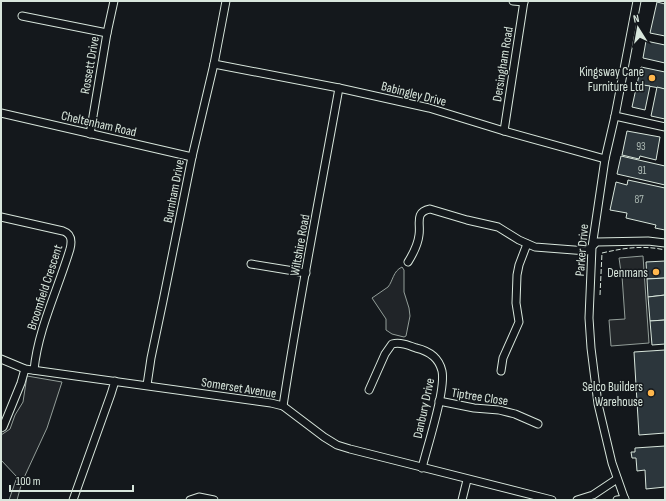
<svg xmlns="http://www.w3.org/2000/svg" width="666" height="501" font-family="'Sofia Sans Condensed',sans-serif">
	<rect width="100%" height="100%" fill="#14181c"/>
	<g fill="#202428" stroke="#939e99">
		<path d="M402 267 404 270V292L409 308 410 316 406 336 404 337 392 334 386 330V319L372 298C377 294 383 291 388 287 393 281 393 271 402 267Z"/>
		<path d="M27 376 62 382 47 428 22 482 17 500H9L17 477 1 460V435L10 429 15 415 23 402Z"/>
	</g>
	<path fill="#24282b" stroke="#939e99" d="M643 256 649 343 611 346 609 320 625 319 622 276 629 275 628 271 621 272 619 258Z"/>
	<g fill="#2c363c" stroke="#d8e6dc">
		<path d="M657 2 665 4V36L650 33Z"/>
		<path d="M646 41 665 45V63L643 58Z"/>
		<path d="M641 67 665 72V89L637 84Z"/>
		<path d="M637 84 650 86 645 110 632 107Z"/>
		<path d="M657 87 665 89V119L651 116Z"/>
		<path d="M627 131 660 137 656 160 640 156 639 159 622 155Z"/>
		<path d="M621 156 665 166V185L617 174Z"/>
		<path d="M628 180 665 188V230L655 228 656 225 626 218 627 213 610 210 616 182 627 185Z"/>
		<path d="M665 261V278L647 279 646 262Z"/>
		<path d="M665 278V295L648 297 647 279Z"/>
		<path d="M665 295V320L650 321 648 297Z"/>
		<path d="M665 320V344L652 345 650 321Z"/>
		<path d="M665 350V433L639 435 634 352Z"/>
		<path d="M665 446V487L646 489 645 470 637 471 636 458H632L631 452H635V448Z"/>
	</g>
	<g fill="none" stroke-linecap="round" stroke-linejoin="round">
		<defs>
			<g id="street">
				<path d="M513 1 524 2"/>
				<path d="M22 16 107 33"/>
				<path d="M214 64 339 88 429 108 504 131 605 159"/>
				<path d="M1 113 192 157"/>
				<path d="M615 116 665 127"/>
				<path d="M504 131 524 1"/>
				<path d="M90 134 107 33 114 1"/>
				<path d="M1 217 63 231C72 234 72 241 70 249 58 289 38 329 34 370"/>
				<path d="M408 262C413 254 418 244 419 235 421 224 414 212 430 209L467 220 498 227 519 240 535 247 587 251 597 242 648 241 665 243"/>
				<path d="M251 264 306 273"/>
				<path d="M1 359 25 369 271 403 283 406 324 437 337 445 350 449 552 500"/>
				<path d="M501 371 503 358 519 322 516 303 517 275 519 265 527 244"/>
				<path d="M147 385 151 358 163 301 192 157 214 64 226 1"/>
				<path d="M369 390 385 354 392 344C400 342 408 345 416 348 429 351 439 358 442 371 446 390 427 447 422 468"/>
				<path d="M439 401 474 408 499 410 515 414 538 424"/>
				<path d="M283 406C299 300 320 194 339 88"/>
				<path d="M1 428 3 427 21 383 25 369"/>
				<path d="M73 500 111 394 115 381"/>
				<path d="M190 500 199 497 214 500"/>
				<path d="M462 500 467 480"/>
				<path d="M577 500 593 495 617 479"/>
				<path d="M617 500 625 499"/>
				<path d="M625 500 612 463 598 404 591 348 589 318 592 247 605 159 615 116 637 1"/>
			</g>
		</defs>
		<use href="#street" stroke="#d8e6dc" stroke-width="9"/>
		<use href="#street" stroke="#14181c" stroke-width="7"/>
		<path stroke="#d8e6dc" stroke-width="1" stroke-dasharray="5 2" stroke-linecap="butt" d="M600 295 602 253C624 248 643 245 665 250"/>
	</g>
	<g fill="#ffb74d" stroke="#14181c" stroke-width="1.5">
		<circle cx="652" cy="78" r="4"/>
		<circle cx="656" cy="272" r="4"/>
		<circle cx="651" cy="393" r="4"/>
	</g>
	<g text-anchor="middle" stroke-width="3" stroke-linejoin="round" paint-order="stroke">
		<g font-size="11" fill="#adbab4">
			<text x="641" y="150">93</text>
			<text x="642" y="174">91</text>
			<text x="639" y="203">87</text>
		</g>
		<g font-size="13" fill="#d8e6dc" stroke="#14181c">
			<text transform="translate(502 64) rotate(-81)" y="5">Dersingham Road</text>
			<text transform="translate(89 65) rotate(-80)" y="5">Rossett Drive</text>
			<text transform="translate(414 93) rotate(14)" y="5">Babingley Drive</text>
			<text transform="translate(99 123) rotate(13)" y="5">Cheltenham Road</text>
			<text transform="translate(173 191) rotate(-79)" y="5">Burnham Drive</text>
			<text transform="translate(299 245) rotate(-80)" y="5">Wiltshire Road</text>
			<text transform="translate(581 250) rotate(-85)" y="5">Parker Drive</text>
			<text transform="translate(44 287) rotate(-72)" y="5">Broomfield Crescent</text>
			<text transform="translate(239 387) rotate(9)" y="5">Somerset Avenue</text>
			<text transform="translate(480 396) rotate(9)" y="5">Tiptree Close</text>
			<text transform="translate(423 408) rotate(-78)" y="5">Danbury Drive</text>
		</g>
		<g font-size="13" fill="#d8e6dc" stroke="#14181c" text-anchor="end">
			<text x="644" y="76">Kingsway Cane<tspan x="644" dy="15">Furniture Ltd</tspan></text>
			<text x="648" y="277">Denmans</text>
			<text x="643" y="391">Selco Builders<tspan x="643" dy="15">Warehouse</tspan></text>
		</g>
	</g>
	<rect width="666" height="501" fill="none" stroke="#d8e6dc" stroke-width="4"/>
	<g transform="translate(638 28) rotate(349)" stroke="#14181c" stroke-width="3" paint-order="stroke">
	<path d="M0-3L7 15L0 10L-7 15Z" fill="#d8e6dc"/>
	<text y="-6" font-size="11" font-weight="bold" text-anchor="middle" fill="#d8e6dc">N</text>
	</g>
	<path d="M10 485v6h123v-6" fill="none" stroke="#d8e6dc" stroke-width="2"/>
	<text x="16" y="485" font-size="12" fill="#d8e6dc" stroke="#14181c" stroke-width="3" paint-order="stroke">100 m</text>
</svg>
